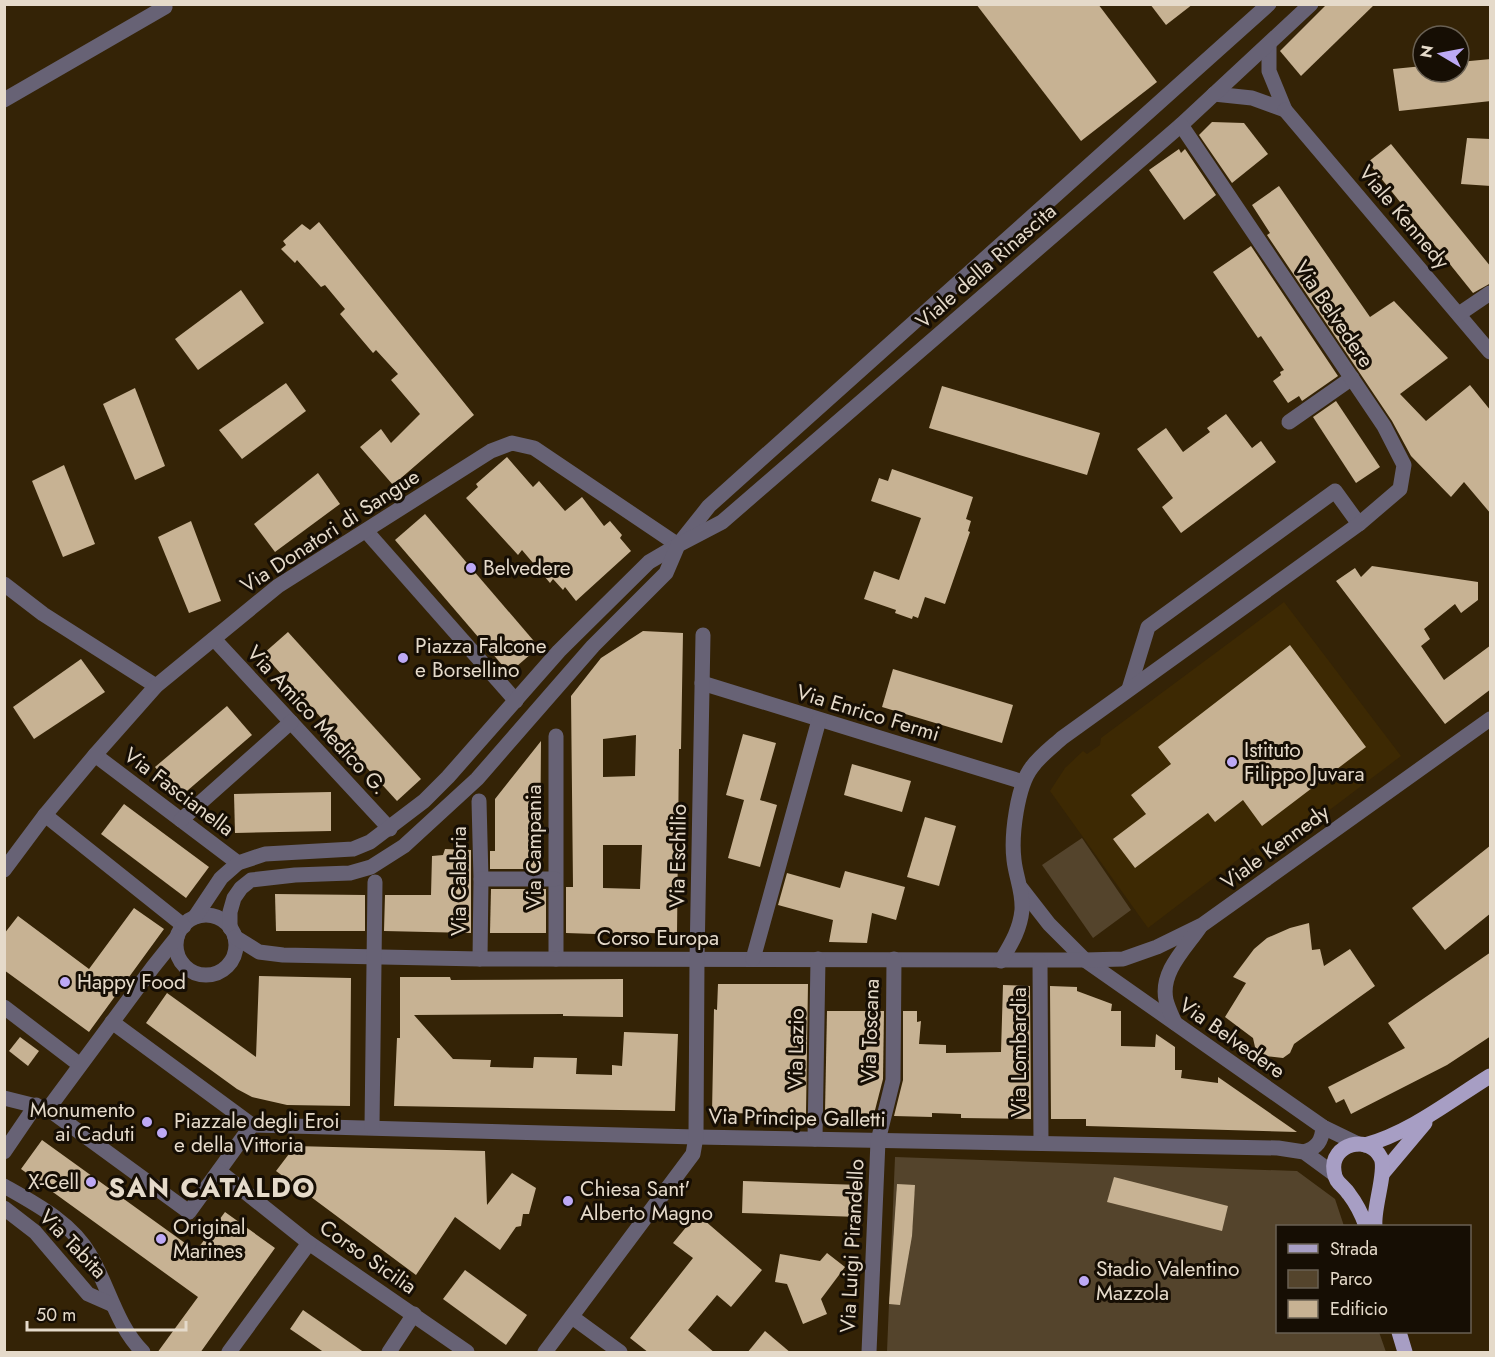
<svg xmlns="http://www.w3.org/2000/svg" width="1495" height="1357" font-family="Jost,sans-serif">
	<rect width="100%" height="100%" fill="#342306"/>
	<path fill="#3d2903" d="M1284 602 1401 756 1262 861 1253 848 1148 928 1050 791 1065 768 1083 751 1087 754 1100 745 1101 738Z"/>
	<g fill="#54442c">
		<path d="M1082 838 1131 910 1093 938 1042 865Z"/>
		<path d="M895 1157 1297 1171 1335 1199 1344 1226H1278V1332H1379L1386 1352H887Z"/>
	</g>
	<g fill="#c7b293" fill-rule="evenodd">
		<path d="M976 4H1098L1157 82 1081 141Z"/>
		<path d="M1150 4H1193L1166 25Z"/>
		<path d="M1327 4H1375L1301 76 1280 51Z"/>
		<path d="M1491 59V101L1399 111 1393 69 1423 66V72H1459V62Z"/>
		<path d="M1212 122 1244 123 1268 154 1232 183 1199 135Z"/>
		<path d="M1467 138 1491 139V186L1461 184Z"/>
		<path d="M1391 144 1491 267V283L1473 293 1368 162Z"/>
		<path d="M1179 149 1181 153 1185 149 1216 195 1184 220 1149 170Z"/>
		<path d="M1279 186 1370 317 1394 301 1448 358 1400 394 1426 421 1470 385 1491 411V514L1464 482 1451 497 1411 456 1392 421 1267 235 1270 233 1252 205Z"/>
		<path d="M319 222 474 415 393 485 360 447 381 429 391 443 420 414 391 380 398 374 376 350 373 353 340 314 345 309 325 285 321 287 297 260 295 263 281 249 286 245 283 241 302 224 310 230Z"/>
		<path d="M1251 246 1338 376 1302 401 1299 396 1288 403 1273 381 1281 375 1280 372 1284 370 1261 336 1258 338 1213 272Z"/>
		<path d="M241 290 264 323 198 370 175 339Z"/>
		<path d="M286 383 306 411 242 459 219 430Z"/>
		<path d="M942 386 1100 433 1087 475 929 428Z"/>
		<path d="M135 388 165 466 135 480 103 404Z"/>
		<path d="M1336 401 1380 467 1356 483 1313 417Z"/>
		<path d="M1226 414 1252 448 1261 441 1276 462 1181 533 1162 507 1173 498 1137 449 1166 428 1183 452 1210 432 1207 428Z"/>
		<path d="M507 457 533 487 539 481 565 511 582 497 604 526 610 521 622 535 620 538 631 551 576 601 565 587 563 590 553 579 550 583 522 550 518 555 466 498 478 487 476 484Z"/>
		<path d="M64 465 95 544 63 557 32 481Z"/>
		<path d="M892 469 973 497 966 519 971 521 968 531 970 532 945 604 925 597 918 618 913 616 912 619 895 613 896 610 864 599 874 571 899 580 921 518 871 501 879 478 888 481Z"/>
		<path d="M318 473 340 504 275 552 254 524Z"/>
		<path d="M425 514 539 647 509 673 395 540Z"/>
		<path d="M191 521 221 601 189 613 158 537Z"/>
		<path d="M1372 566 1478 582V600L1461 613 1455 604 1424 629 1430 639 1421 646 1444 680 1491 645V689L1445 724 1336 581 1355 568 1361 577Z"/>
		<path d="M643 631 683 633 681 749H679L677 934 624 932V935L566 933V887H573L571 696 601 658ZM636 735 635 776 603 777V739ZM603 845H642L640 889 603 888Z"/>
		<path d="M288 632 421 779 397 801 263 654Z"/>
		<path d="M1290 645 1366 747 1262 826 1243 800 1215 822 1208 813 1135 868 1113 839 1146 814 1131 795 1171 764 1158 747Z"/>
		<path d="M81 659 105 692 34 739 13 707Z"/>
		<path d="M893 669 1013 705 1002 743 882 707Z"/>
		<path d="M227 706 252 735 180 797 155 767Z"/>
		<path d="M743 734 776 743 760 800 777 805 760 867 728 858 744 800 726 795Z"/>
		<path d="M541 741 540 869H490V851H495V799Z"/>
		<path d="M852 764 911 781 902 812 844 795Z"/>
		<path d="M331 792V831L235 833 234 794Z"/>
		<path d="M124 804 209 867 186 898 101 834Z"/>
		<path d="M925 817 956 826 939 886 907 877Z"/>
		<path d="M1491 845V913L1445 950 1412 908Z"/>
		<path d="M445 849 471 850V933L384 931 385 895H431L432 856 443 855Z"/>
		<path d="M845 871 905 887 896 920 872 913 867 943 829 942 833 920 778 905 787 873 840 888Z"/>
		<path d="M491 889H546V933H490Z"/>
		<path d="M275 894 365 895V931H276Z"/>
		<path d="M134 908 164 929 89 1032 4 970V934L18 916 89 969Z"/>
		<path d="M1309 923 1312 950 1320 949 1324 966 1350 949 1375 986 1294 1044 1290 1053 1283 1058 1265 1056 1255 1047 1253 1038 1225 1017 1246 983 1233 977 1254 949 1267 938 1290 928Z"/>
		<path d="M1491 952V1036L1447 1065 1351 1114 1344 1099 1336 1103 1328 1087 1405 1048 1388 1023Z"/>
		<path d="M259 976 351 978 350 1106 287 1105 252 1097 237 1089 146 1023 167 993 256 1057Z"/>
		<path d="M400 977H450L451 980 623 979V1017L563 1016V1014L414 1015 453 1059 491 1060 490 1067 533 1068 534 1057 577 1058 576 1074 612 1075V1065L622 1066 624 1032 678 1034 675 1111 394 1106 397 1038H400Z"/>
		<path d="M718 984H808L806 1114 712 1113 714 1009 717 1010Z"/>
		<path d="M1003 985 1030 986 1031 1119 961 1118V1114L932 1113V1117L894 1116 903 1080V1011H917V1022L921 1021 919 1044 946 1045V1053L1001 1052Z"/>
		<path d="M1050 986 1077 987V991L1112 1004 1111 1011H1121V1046L1155 1047 1156 1034 1175 1047V1070H1182L1181 1078 1218 1083V1077L1297 1132 1086 1126V1119H1051Z"/>
		<path d="M827 1011H884L883 1079 874 1114 825 1113Z"/>
		<path d="M20 1037 39 1051 28 1066 9 1051Z"/>
		<path d="M42 1140 196 1251 225 1212 275 1248 200 1353H157L198 1297 21 1169Z"/>
		<path d="M295 1146 485 1151 487 1205 512 1173 536 1188 529 1214H523L521 1226 516 1227 500 1250 455 1217 416 1275 276 1171Z"/>
		<path d="M1114 1177 1228 1206 1222 1231 1107 1202Z"/>
		<path d="M743 1181 861 1185 859 1217 742 1213Z"/>
		<path d="M897 1184 915 1185 912 1236 900 1305 889 1304Z"/>
		<path d="M697 1214 762 1270 731 1307 717 1295 688 1330 715 1353H649L630 1338 693 1258 673 1243Z"/>
		<path d="M827 1253 845 1267 821 1299 827 1314 803 1324 787 1284 775 1282 780 1254 820 1261Z"/>
		<path d="M465 1270 527 1315 506 1345 443 1299Z"/>
		<path d="M303 1310 365 1353H325L290 1329Z"/>
		<path d="M765 1331 791 1353H747Z"/>
	</g>
	<g fill="none" stroke-linecap="round" stroke-linejoin="round">
		<g stroke="#676275" stroke-width="15">
			<path d="M1214 94 1252 98 1285 110 1269 71V45"/>
			<path d="M4 100 165 7"/>
			<path d="M1285 110 1490 352"/>
			<path d="M1459 314 1490 293"/>
			<path d="M1289 422 1352 378"/>
			<path d="M366 531 516 701"/>
			<path d="M4 584 43 614 156 686"/>
			<path d="M214 639 390 829"/>
			<path d="M702 683 1023 782"/>
			<path d="M1129 689 1148 627 1335 491 1359 524"/>
			<path d="M556 736V959"/>
			<path d="M95 755 238 863"/>
			<path d="M479 801 481 879 480 959"/>
			<path d="M45 815 184 926"/>
			<path d="M181 820 291 722"/>
			<path d="M4 870 45 815 95 755 156 686 278 586 491 451 512 443 534 448 678 545"/>
			<path d="M481 879H555"/>
			<path d="M1021 888 1049 924 1085 960 1323 1127 1358 1144"/>
			<circle cx="206" cy="945" r="30"/>
			<path d="M195 917 221 878 238 863 265 854 353 849 370 842 424 801 448 777 559 651 649 562 678 545 709 506 1269 4"/>
			<path d="M230 928V912L234 898 241 888 251 880 295 875 350 873 371 867 404 846 477 779 593 646 666 573 678 545 722 522 1181 125 1311 4"/>
			<path d="M235 937 259 952 283 955 480 959 1085 960 1123 959 1157 947 1202 925 1490 719"/>
			<path d="M753 959 819 720"/>
			<path d="M1001 961C1011 944 1020 930 1022 910 1023 891 1016 878 1014 860 1011 836 1017 786 1032 767 1040 756 1052 747 1062 738L1359 524 1400 489 1404 465 1384 426 1181 125"/>
			<path d="M1040 961 1041 1143"/>
			<path d="M4 1007 80 1065"/>
			<path d="M1175 1023C1172 1016 1168 1008 1166 1000 1160 972 1185 949 1200 927"/>
			<path d="M4 1098 48 1109 189 1212 252 1125 112 1022"/>
			<path d="M48 1109 153 967 177 937"/>
			<path d="M252 1125 696 1137 1278 1148 1304 1152 1334 1174"/>
			<path d="M372 1127 375 882"/>
			<path d="M815 1139 818 959"/>
			<path d="M4 1152 36 1105"/>
			<path d="M1304 1152C1317 1148 1322 1141 1323 1127"/>
			<path d="M219 1171 309 1243 467 1352"/>
			<path d="M4 1186C36 1204 72 1223 90 1255 109 1287 116 1325 143 1352"/>
			<path d="M4 1208 35 1232 88 1294 113 1305"/>
			<path d="M572 1317 620 1352"/>
			<path d="M229 1352 309 1243"/>
			<path d="M389 1352 414 1314"/>
			<path d="M545 1352 693 1154 696 1137 697 959 703 635"/>
			<path d="M869 1352 878 1141 893 1080 894 959"/>
		</g>
		<g stroke="#a79ec4" stroke-width="15">
			<path d="M1365 1145C1410 1133 1451 1100 1490 1076"/>
			<path d="M1383 1173 1425 1123"/>
			<path d="M1366 1226C1362 1215 1356 1203 1349 1194 1343 1185 1335 1183 1334 1171 1330 1144 1369 1133 1381 1158 1387 1171 1373 1208 1375 1226"/>
			<path d="M1399 1332 1405 1352"/>
		</g>
	</g>
	<g fill="#bda9f5" stroke="#160e04" stroke-width="2">
		<circle cx="471" cy="568" r="6"/>
		<circle cx="403" cy="658" r="6"/>
		<circle cx="1232" cy="762" r="6"/>
		<circle cx="65" cy="982" r="6"/>
		<circle cx="147" cy="1122" r="6"/>
		<circle cx="162" cy="1133" r="6"/>
		<circle cx="91" cy="1182" r="6"/>
		<circle cx="568" cy="1201" r="6"/>
		<circle cx="161" cy="1239" r="6"/>
		<circle cx="1084" cy="1281" r="6"/>
	</g>
	<g text-anchor="middle" stroke-width="6" stroke-linejoin="round" paint-order="stroke">
		<g font-size="21" fill="#e5daca" stroke="#160e04">
			<text transform="translate(1404 217) rotate(50)" y="7">Viale Kennedy</text>
			<text transform="translate(986 266) rotate(-41)" y="7">Viale della Rinascita</text>
			<text transform="translate(1334 314) rotate(56)" y="7">Via Belvedere</text>
			<text transform="translate(330 531) rotate(-33)" y="7">Via Donatori di Sangue</text>
			<text transform="translate(868 713) rotate(17)" y="7">Via Enrico Fermi</text>
			<text transform="translate(317 720) rotate(47)" y="7">Via Amico Medico G.</text>
			<text transform="translate(179 792) rotate(37)" y="7">Via Fascianella</text>
			<text transform="translate(534 847) rotate(-90)" y="7">Via Campania</text>
			<text transform="translate(1275 847) rotate(-36)" y="7">Viale Kennedy</text>
			<text transform="translate(678 856) rotate(-89)" y="7">Via Eschilio</text>
			<text transform="translate(459 881) rotate(-90)" y="7">Via Calabria</text>
			<text x="658" y="945">Corso Europa</text>
			<text transform="translate(870 1031) rotate(-88)" y="7">Via Toscana</text>
			<text transform="translate(1232 1038) rotate(35)" y="7">Via Belvedere</text>
			<text transform="translate(796 1049) rotate(-89)" y="7">Via Lazio</text>
			<text transform="translate(1019 1052) rotate(-90)" y="7">Via Lombardia</text>
			<text transform="translate(797 1118) rotate(1)" y="7">Via Principe Galletti</text>
			<text transform="translate(73 1244) rotate(46)" y="7">Via Tabita</text>
			<text transform="translate(852 1246) rotate(-87)" y="7">Via Luigi Pirandello</text>
			<text transform="translate(368 1257) rotate(35)" y="7">Corso Sicilia</text>
		</g>
		<g font-size="21" fill="#e5daca" stroke="#160e04" text-anchor="start">
			<text x="483" y="575">Belvedere</text>
			<text x="415" y="653">Piazza Falcone<tspan x="415" dy="24">e Borsellino</tspan></text>
			<text x="1244" y="757">Istituto<tspan x="1244" dy="24">Filippo Juvara</tspan></text>
			<text x="77" y="989">Happy Food</text>
			<text x="135" y="1117" text-anchor="end">Monumento<tspan x="135" dy="24">ai Caduti</tspan></text>
			<text x="174" y="1128">Piazzale degli Eroi<tspan x="174" dy="24">e della Vittoria</tspan></text>
			<text x="79" y="1189" text-anchor="end">X-Cell</text>
			<text x="580" y="1196">Chiesa Sant'<tspan x="580" dy="24">Alberto Magno</tspan></text>
			<text x="173" y="1234">Original<tspan x="173" dy="24">Marines</tspan></text>
			<text x="1096" y="1276">Stadio Valentino<tspan x="1096" dy="24">Mazzola</tspan></text>
		</g>
		<g font-size="27" font-weight="bold" letter-spacing="1.5" fill="#e5daca" stroke="#160e04">
			<text x="212" y="1197">SAN CATALDO</text>
		</g>
	</g>
	<rect width="1495" height="1357" fill="none" stroke="#e5daca" stroke-width="12"/>
	<rect x="1276" y="1225" width="195" height="108" fill="#160e04" stroke="#696053" stroke-width="1.5"/>
	<rect x="1288" y="1244" width="30" height="9" fill="#a79ec4" stroke="#696053" stroke-width="1.5"/>
	<text x="1330" y="1255" font-size="18" fill="#e5daca">Strada</text>
	<rect x="1288" y="1270" width="30" height="18" fill="#54442c" stroke="#696053" stroke-width="1.5"/>
	<text x="1330" y="1285" font-size="18" fill="#e5daca">Parco</text>
	<rect x="1288" y="1300" width="30" height="18" fill="#c7b293" stroke="#696053" stroke-width="1.5"/>
	<text x="1330" y="1315" font-size="18" fill="#e5daca">Edificio</text>
	<g transform="translate(1441 54) rotate(280)"><circle r="28" fill="#160e04" stroke="#696053" stroke-width="1.5"/>
	<path d="M0-4.5L10 22L0 15L-10 22Z" fill="#bda9f5"/>
	<text y="-9" font-size="16" font-weight="bold" text-anchor="middle" fill="#e5daca">N</text>
	</g>
	<path d="M27 1321v9h159v-9" fill="none" stroke="#e5daca" stroke-width="3"/>
	<text x="36" y="1321" font-size="18" fill="#e5daca" stroke="#160e04" stroke-width="4.5" paint-order="stroke">50 m</text>
</svg>
